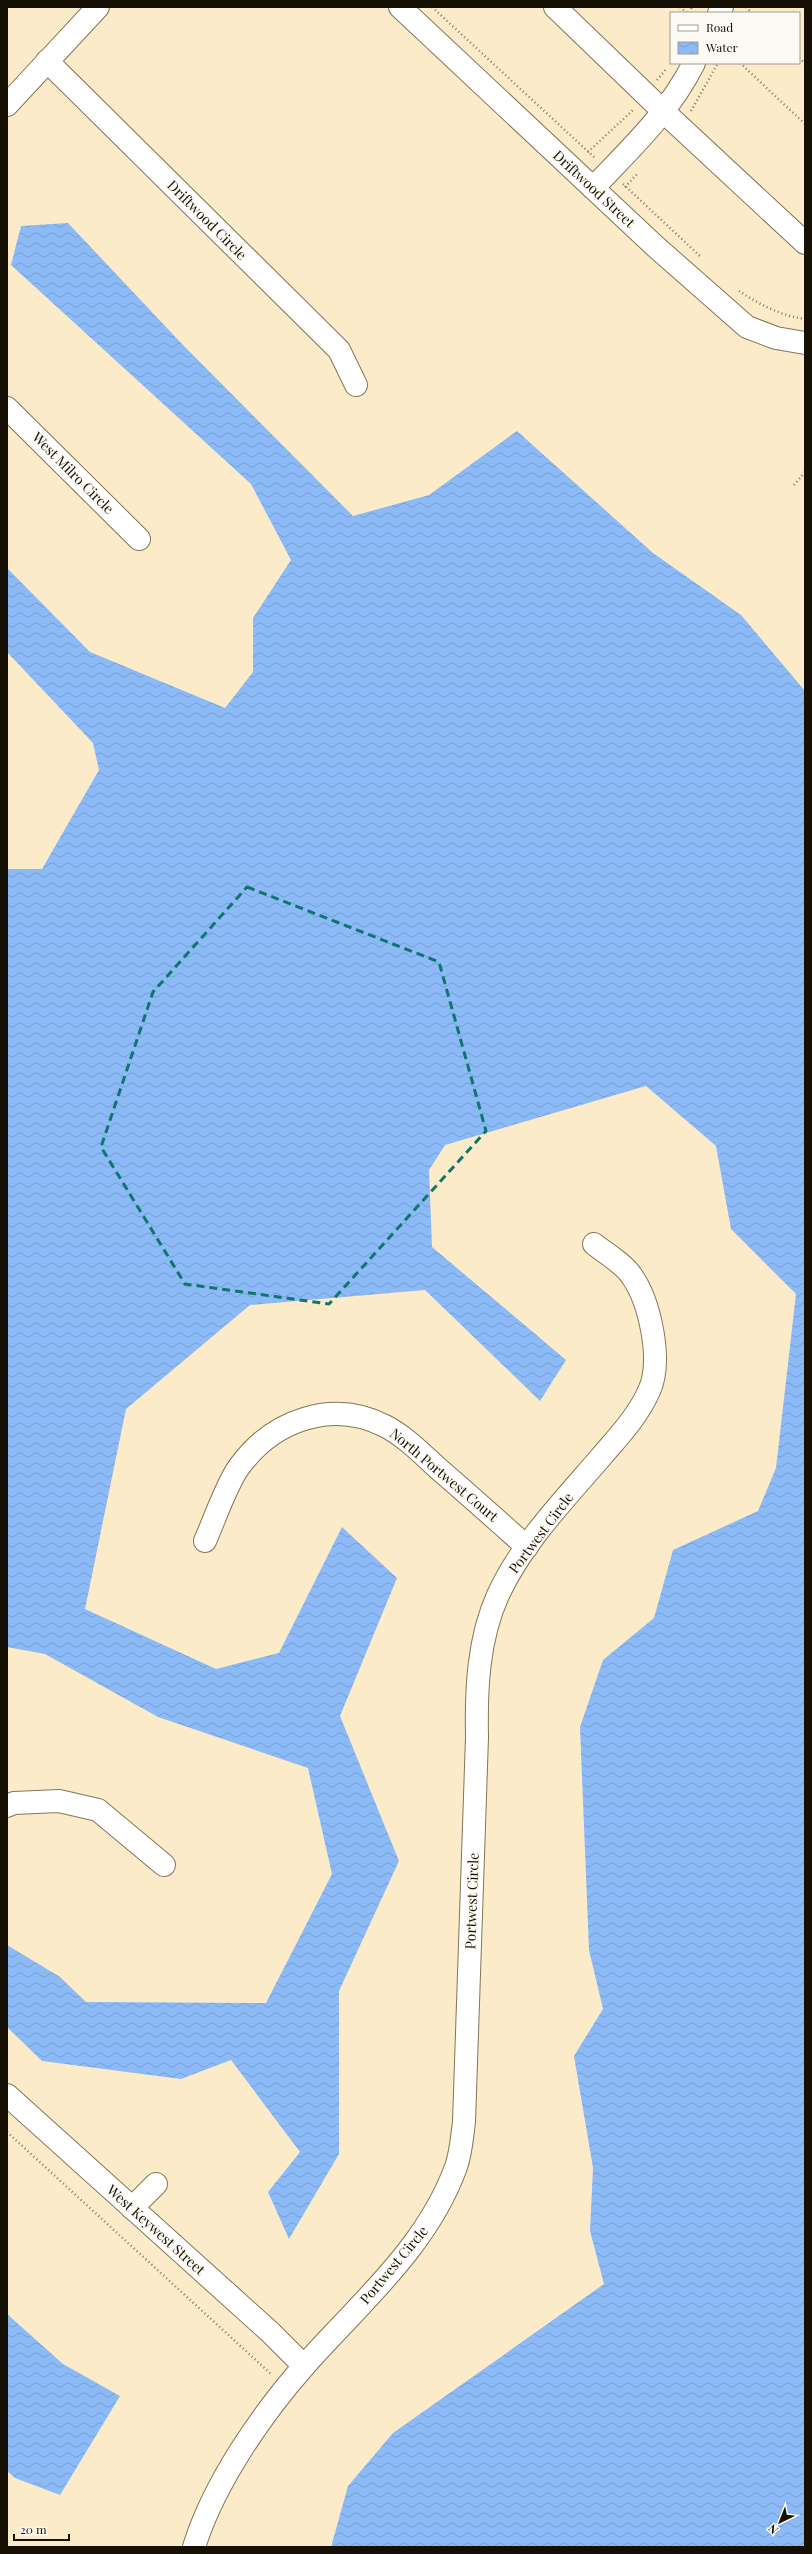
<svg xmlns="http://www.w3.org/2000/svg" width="812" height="2554" font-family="'Playfair Display',serif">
	<defs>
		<pattern id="water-waves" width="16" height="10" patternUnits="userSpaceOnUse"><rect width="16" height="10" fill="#8bbaf7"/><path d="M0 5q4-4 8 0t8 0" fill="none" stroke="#779fd2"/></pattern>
	</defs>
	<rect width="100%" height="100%" fill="#fcebc9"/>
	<g fill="url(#water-waves)">
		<path d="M68 223 182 344 353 516 429 495 517 431 653 553 741 615 805 691V2547H331L348 2486 393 2433 604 2284 590 2231 593 2168 574 2056 603 2009 589 1950 580 1727 603 1660 654 1618 673 1550 758 1511 776 1468 796 1294 731 1229 716 1146 646 1086 445 1145 429 1170 432 1247 566 1360 540 1401 425 1290 250 1305 126 1409 85 1609 216 1669 279 1653 342 1527 397 1578 340 1716 399 1861 339 1991V2154L289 2239 268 2192 300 2152 231 2060 181 2079 42 2061 7 2027V1945L60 1977 86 2002 266 2003 332 1874 308 1768 158 1717 45 1654 7 1647V869H42L99 770 93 743 7 652V568L90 652 225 708 253 672V618L291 560 251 484 11 265 21 226Z"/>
		<path d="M7 2314 63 2364 120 2396 60 2495 15 2478 7 2471Z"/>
	</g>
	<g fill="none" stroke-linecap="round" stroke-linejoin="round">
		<defs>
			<g id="minor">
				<path d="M400 7 656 247 747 327 776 338 805 343"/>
				<path d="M555 7 664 112 805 243"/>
				<path d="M719 13 722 7"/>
				<path d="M47 61 339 350 356 385"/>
				<path d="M7 105 98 7"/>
				<path d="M593 188C632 147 668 114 694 63"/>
				<path d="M7 408 139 539"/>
				<path d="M205 1541C214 1521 227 1483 239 1467 273 1420 332 1399 385 1426 405 1436 424 1456 441 1471 470 1496 499 1522 527 1547"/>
				<path d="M7 1806 14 1803 59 1801 98 1810 164 1865"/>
				<path d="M7 2095 270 2332 304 2366"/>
				<path d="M132 2208 156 2184"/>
				<path d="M194 2547C214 2483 261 2415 305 2365 360 2303 427 2247 456 2167 461 2153 462 2137 464 2122L477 1737C476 1690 478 1639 498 1595 522 1543 564 1500 601 1457 618 1437 638 1416 649 1391 663 1361 650 1301 631 1275 623 1263 605 1253 594 1244"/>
			</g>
		</defs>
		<use href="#minor" stroke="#847557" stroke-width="24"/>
		<g stroke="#857a64" stroke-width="2.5" stroke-dasharray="1 3" stroke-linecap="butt">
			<path d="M432 7 595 158"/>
			<path d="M680 7 687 13"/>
			<path d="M746 7 752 13"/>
			<path d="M690 13 692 7"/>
			<path d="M799 58 805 63"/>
			<path d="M740 63 805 124"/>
			<path d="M657 80 667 68"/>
			<path d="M691 111 718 63"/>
			<path d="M588 152 633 110"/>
			<path d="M623 184 700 256"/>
			<path d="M625 187 637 174"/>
			<path d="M739 291C759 304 781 316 805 319"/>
			<path d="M794 485 805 472"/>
			<path d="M7 2132 271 2374"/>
		</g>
		<use href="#minor" stroke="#fff" stroke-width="22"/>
	</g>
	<path fill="none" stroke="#0f766e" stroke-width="3" stroke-dasharray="8 5" stroke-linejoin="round" d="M247 887 439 962 486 1131 329 1304 185 1284 101 1147 153 992Z"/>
	<g text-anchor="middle" stroke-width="3" stroke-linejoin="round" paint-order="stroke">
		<g font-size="14" fill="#150f04" stroke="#fdfaf3">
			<text transform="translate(594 189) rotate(43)" y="5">Driftwood Street</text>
			<text transform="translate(207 220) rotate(45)" y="5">Driftwood Circle</text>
			<text transform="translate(73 473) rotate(45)" y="5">West Milro Circle</text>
			<text transform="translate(444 1475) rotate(40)" y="5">North Portwest Court</text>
			<text transform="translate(541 1533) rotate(-53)" y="5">Portwest Circle</text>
			<text transform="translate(472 1901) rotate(-88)" y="5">Portwest Circle</text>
			<text transform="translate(156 2230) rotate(42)" y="5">West Keywest Street</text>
			<text transform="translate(394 2265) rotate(-50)" y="5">Portwest Circle</text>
		</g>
	</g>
	<rect width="812" height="2554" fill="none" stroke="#150f04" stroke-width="16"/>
	<rect x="670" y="12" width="130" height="52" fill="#fdfaf3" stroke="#a09c93"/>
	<rect x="678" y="25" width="20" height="6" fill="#ffffff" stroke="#a09c93"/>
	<text x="706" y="32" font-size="12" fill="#150f04">Road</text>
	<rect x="678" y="42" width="20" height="12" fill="url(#water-waves)" stroke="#a09c93"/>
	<text x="706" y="52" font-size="12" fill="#150f04">Water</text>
	<g transform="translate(780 2522) rotate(223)" stroke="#fdfaf3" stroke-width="3" paint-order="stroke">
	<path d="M0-3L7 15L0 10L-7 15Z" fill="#150f04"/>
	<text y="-6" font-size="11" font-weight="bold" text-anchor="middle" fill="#150f04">N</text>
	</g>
	<path d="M14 2534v6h55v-6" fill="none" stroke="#150f04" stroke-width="2"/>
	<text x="20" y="2534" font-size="12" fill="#150f04" stroke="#fdfaf3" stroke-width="3" paint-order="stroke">20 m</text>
</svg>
